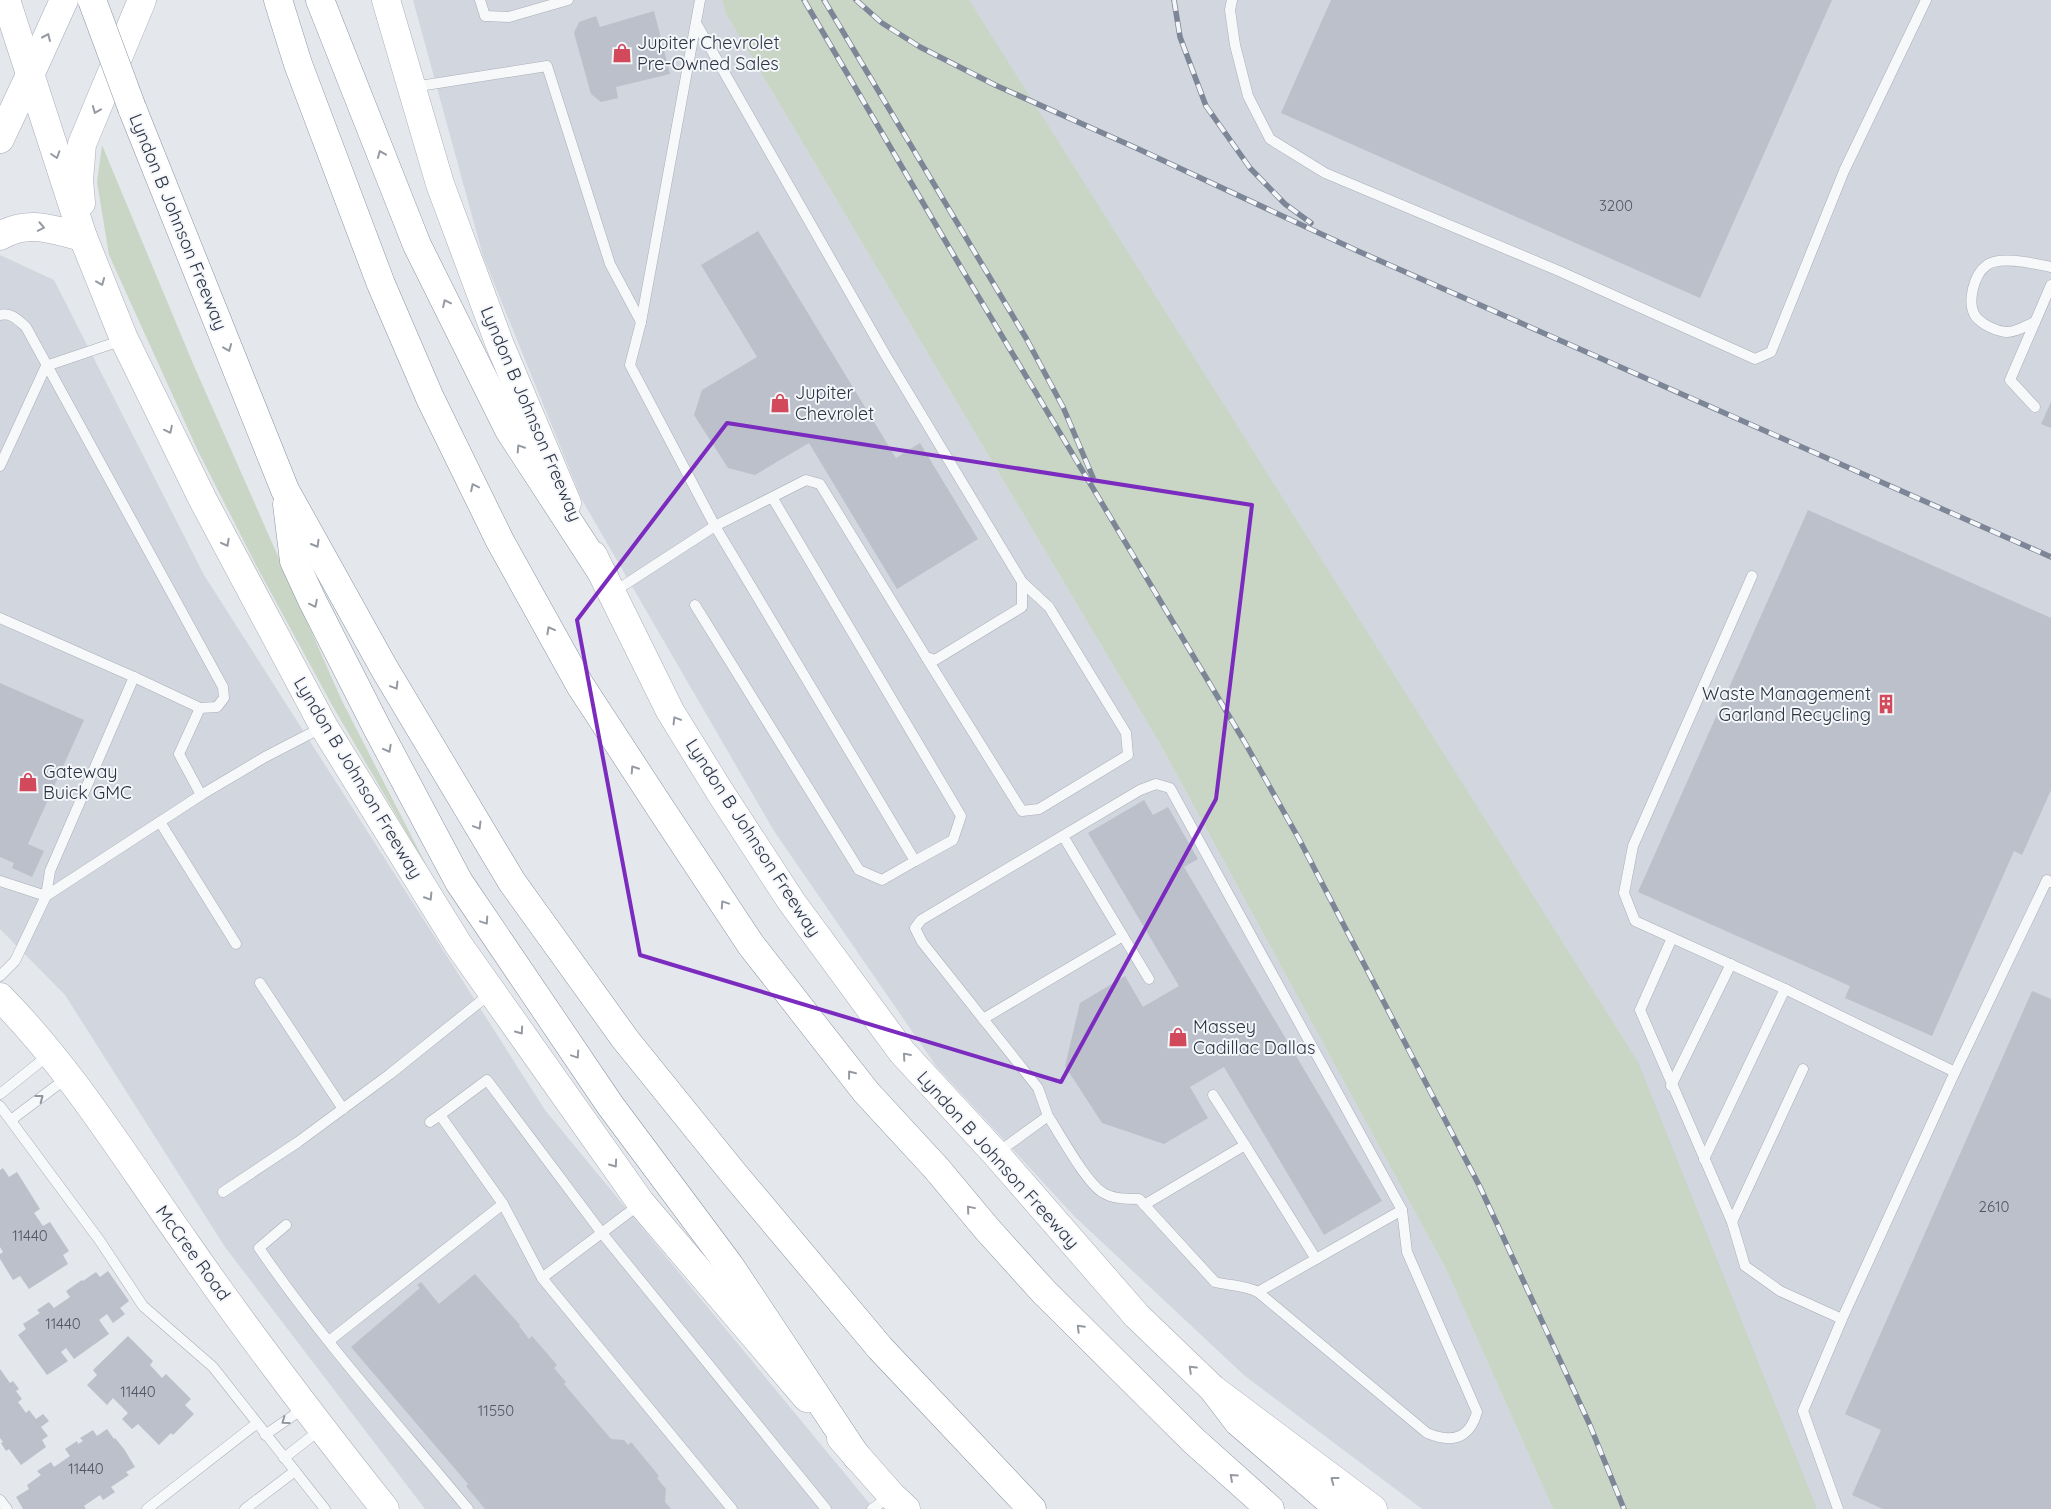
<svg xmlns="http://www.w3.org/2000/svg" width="2051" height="1509" font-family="Quicksand,sans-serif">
	<rect width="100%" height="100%" fill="#e4e7ec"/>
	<g fill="#d2d6de">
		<path d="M413 0H722L726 14 1160 744 1446 1269 1553 1509H1422L1245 1376 1075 1217 936 1066 774 831 582 500 483 256Z"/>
		<path d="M893 0H2051V1509H1689Z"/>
		<path d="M0 255 54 280 204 575 545 1110 874 1509H425L225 1247 65 995 0 929Z"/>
	</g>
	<g fill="#c9d6c5">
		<path d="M722 0H969L1638 1062 1817 1509H1553L1446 1269 1160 744 726 14Z"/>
		<path d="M102 145 194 366 342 701 433 878 332 705 257 567 198 451 109 255 97 182Z"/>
	</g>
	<g fill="#bbc0ca">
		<path d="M1331 0H1832L1700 298 1281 113Z"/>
		<path d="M654 11 670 74 616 87 618 98 601 102 591 94 574 33 579 22 596 16 600 27Z"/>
		<path d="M758 231 896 458 920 443 978 539 897 589 809 443 755 475 728 468 694 415 702 390 757 357 701 265Z"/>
		<path d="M2051 402V428L2041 424Z"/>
		<path d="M1808 510 2051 618V790L2022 855 2014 851 1932 1036 1845 998 1850 986 1638 892Z"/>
		<path d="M0 683 84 720 28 844 44 851 32 877 12 868 14 863 0 857Z"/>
		<path d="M1144 800 1153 815 1168 807 1198 859 1184 867 1382 1201 1324 1235 1224 1067 1190 1087 1208 1118 1164 1144 1102 1123 1065 1066 1080 1003 1125 976 1143 1007 1179 986 1088 833Z"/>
		<path d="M2032 991 2051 999V1509H1883L1852 1495 1881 1430 1845 1414Z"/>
		<path d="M3 1168 9 1177 17 1172 40 1209 34 1213 43 1226 50 1222 69 1251 63 1255 68 1264 29 1289 20 1276 13 1280 0 1259V1254L3 1252 0 1247V1170Z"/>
		<path d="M108 1271 129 1301 120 1308 125 1314 113 1323 107 1314 99 1320 109 1334 74 1359 66 1348 61 1352 68 1361 47 1375 18 1335 26 1329 23 1324 40 1313 37 1310 49 1302 54 1308 70 1297 66 1291 82 1280 83 1281 96 1272 100 1277Z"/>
		<path d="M475 1274 520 1325 519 1326 529 1339 532 1336 557 1365 554 1368 566 1382 564 1384 611 1439 624 1440 628 1445 631 1442 659 1476 657 1478 666 1489 665 1502 671 1509H485L466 1486 468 1484 351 1347 420 1288 417 1285 421 1282 439 1304Z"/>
		<path d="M128 1336 153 1361 150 1365 162 1378 166 1374 191 1399 185 1405 194 1414 173 1435 171 1433 159 1445 138 1424 132 1429 122 1419 128 1413 113 1398 107 1405 87 1385 97 1375 93 1370Z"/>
		<path d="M0 1369 10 1383 13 1381 19 1389 16 1391 22 1399 18 1402 26 1413 29 1410 36 1419 43 1414 49 1421 41 1427 48 1436 42 1440 46 1447 21 1465 9 1449 6 1451 1 1443 3 1442 0 1438Z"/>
		<path d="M107 1429 114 1439 115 1438 124 1449 135 1467 126 1472 129 1475 111 1487 115 1492 103 1500 100 1495 84 1506 86 1509H23L16 1497 29 1489 27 1485 41 1475 37 1471 51 1462 54 1467 70 1456 65 1449 77 1441 78 1444 83 1441 80 1438 93 1430 97 1436Z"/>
	</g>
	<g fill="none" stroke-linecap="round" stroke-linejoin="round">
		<defs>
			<g id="lane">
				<path d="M480 0 485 16 509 17 568 0"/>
				<path d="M1232 0 1230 10 1235 45 1248 96 1270 139 1325 173 1559 271 1755 359 1771 352 1844 171 1926 0"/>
				<path d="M696 23 886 356 1022 582V607L935 660 926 657 820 484 806 480 715 526 915 861 953 840 961 816 772 497"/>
				<path d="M413 87 547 66 610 264 641 322"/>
				<path d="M0 315C11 312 18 320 26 327L223 687 224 698 217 707 200 708 179 754 201 795"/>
				<path d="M2035 322C2027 325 2015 333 2006 332 1996 331 1983 325 1976 317 1966 303 1974 274 1987 265 2000 255 2036 264 2051 267"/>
				<path d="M2035 407 2010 380 2051 285"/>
				<path d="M0 466 46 366 123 340"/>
				<path d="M1752 576 1633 846 1624 893 1635 921 1785 989 1955 1072 1842 1319 1803 1411 1838 1509"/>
				<path d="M612 593 715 526 630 365 641 322 700 0"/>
				<path d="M695 605 859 870 882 880 915 861"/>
				<path d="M0 618 134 677 50 871 46 896 15 961 0 976"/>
				<path d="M926 657 1022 811 1039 809 1128 755 1126 733 1049 607 1022 582"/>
				<path d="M134 677 200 708"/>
				<path d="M160 822 236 944"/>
				<path d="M0 881 46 896 201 795 265 757 323 727"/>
				<path d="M1123 936 1149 979"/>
				<path d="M1672 938 1640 1010 1732 1222 1745 1266 1780 1291 1842 1319"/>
				<path d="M260 983 343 1109"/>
				<path d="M983 1019 1123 936 1063 836"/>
				<path d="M1955 1072 2047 880 2051 882"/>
				<path d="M1671 1086 1731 964"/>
				<path d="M0 1094 50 1054"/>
				<path d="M1213 1095 1245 1145"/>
				<path d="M0 1106 100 1241 143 1306 213 1367 325 1509"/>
				<path d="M11 1120 68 1077"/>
				<path d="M430 1122 440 1115"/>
				<path d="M997 1153 1048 1116C1060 1134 1085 1181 1102 1192 1112 1199 1127 1199 1139 1199L1215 1282C1231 1286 1244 1285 1258 1292L1427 1433C1451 1443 1469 1440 1477 1412L1407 1252 1402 1210 1170 788 1156 784 1140 790 921 920 915 928 922 942 1038 1088 1048 1116"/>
				<path d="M1704 1159 1785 989"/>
				<path d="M223 1192 298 1142 390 1074 491 993"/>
				<path d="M640 1204 542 1278 503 1204 440 1115 487 1080 601 1232 826 1509"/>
				<path d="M1144 1205 1245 1145 1316 1259"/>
				<path d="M1732 1222 1803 1069"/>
				<path d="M286 1225 259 1248C322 1340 397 1423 468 1509"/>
				<path d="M542 1278 732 1509"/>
				<path d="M1258 1292 1402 1210"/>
				<path d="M329 1341 503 1204"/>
				<path d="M265 1435 304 1408"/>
				<path d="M284 1458 321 1429"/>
				<path d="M0 1500 7 1509"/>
				<path d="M147 1509 256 1424"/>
				<path d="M245 1509 295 1471"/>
				<path d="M872 1509 891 1496"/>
			</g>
			<g id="secondary">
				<path d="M6 0 83 237 124 339 203 500 324 727 458 944 641 1203 807 1398"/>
				<path d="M386 0 440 184 500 345 567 503"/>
				<path d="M0 139 30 75"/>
				<path d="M81 203 79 180 82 144 142 0"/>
				<path d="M0 236C29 219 53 230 83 237"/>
				<path d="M593 555 670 711 720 792 791 901 902 1052 996 1154 1137 1316 1213 1389 1373 1509"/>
				<path d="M0 997C72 1070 126 1159 185 1242 248 1333 316 1422 385 1509"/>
				<path d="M841 1438 892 1496 906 1509"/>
			</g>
			<g id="primary">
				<path d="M6 1 7 0"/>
				<path d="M30 75 64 0"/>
			</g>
			<g id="highway">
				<path d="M278 0 298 64 381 284 430 398 500 541 580 685 661 809 751 945 866 1092 937 1169 987 1229 1044 1292 1194 1441 1270 1509"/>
				<path d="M320 0 417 245 509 430 604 576"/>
				<path d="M132 108 285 490 384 668 512 882 625 1039 734 1174 880 1348 1032 1509"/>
				<path d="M287 504 294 561 312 600 377 728 459 882 610 1105 730 1266 857 1457"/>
				<path d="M1213 1389 1238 1422 1339 1509"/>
			</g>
		</defs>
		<use href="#lane" stroke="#a9aeb7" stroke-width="11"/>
		<use href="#secondary" stroke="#a9aeb7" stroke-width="29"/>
		<use href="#primary" stroke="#a3abb8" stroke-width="29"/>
		<use href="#highway" stroke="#8b94a3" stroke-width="29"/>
		<use href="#lane" stroke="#f7f8fa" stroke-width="10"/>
		<use href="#secondary" stroke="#fff" stroke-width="28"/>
		<use href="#primary" stroke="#fff" stroke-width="28"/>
		<use href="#highway" stroke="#fff" stroke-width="28"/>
		<defs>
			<g id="rail">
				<path d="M804 0 953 254 1244 741 1299 839 1480 1187 1589 1423 1624 1509"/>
				<path d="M824 0 1026 338 1063 407 1094 480"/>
				<path d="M856 0 882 23 920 47 995 85 1134 147 1360 252 2051 557"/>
				<path d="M1174 0 1180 37 1206 106 1250 168 1285 204 1311 223"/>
			</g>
		</defs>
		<use href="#rail" stroke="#7d8696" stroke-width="5.5"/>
		<use href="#rail" stroke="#f4f6f9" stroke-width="4" stroke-dasharray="11" stroke-linecap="butt"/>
		<defs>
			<path id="highway-bridge" d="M92 0 132 108"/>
		</defs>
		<use href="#highway-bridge" stroke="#8b94a3" stroke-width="29" stroke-linecap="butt"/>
		<use href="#highway-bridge" stroke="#fff" stroke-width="28"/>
	</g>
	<defs><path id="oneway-chevron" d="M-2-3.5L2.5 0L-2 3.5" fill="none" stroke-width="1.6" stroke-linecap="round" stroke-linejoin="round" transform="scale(1.25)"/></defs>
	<g stroke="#959aa2">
		<use href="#oneway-chevron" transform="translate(47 37) rotate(-66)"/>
		<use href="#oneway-chevron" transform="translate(96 110) rotate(112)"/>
		<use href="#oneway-chevron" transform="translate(381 154) rotate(-112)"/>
		<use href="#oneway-chevron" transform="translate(56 155) rotate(72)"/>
		<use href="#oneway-chevron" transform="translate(41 227) rotate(11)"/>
		<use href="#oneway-chevron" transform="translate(101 282) rotate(68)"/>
		<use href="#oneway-chevron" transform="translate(446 303) rotate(-116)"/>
		<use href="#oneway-chevron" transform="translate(228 348) rotate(68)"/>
		<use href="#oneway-chevron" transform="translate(169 430) rotate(64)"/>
		<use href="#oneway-chevron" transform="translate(520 448) rotate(-123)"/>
		<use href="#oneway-chevron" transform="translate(474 487) rotate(-116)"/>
		<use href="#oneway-chevron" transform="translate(226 543) rotate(62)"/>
		<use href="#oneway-chevron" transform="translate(316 544) rotate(60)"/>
		<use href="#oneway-chevron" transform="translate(314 604) rotate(64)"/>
		<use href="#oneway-chevron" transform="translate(550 630) rotate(-119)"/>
		<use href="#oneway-chevron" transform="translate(395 686) rotate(59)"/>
		<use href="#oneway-chevron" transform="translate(676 720) rotate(-121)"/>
		<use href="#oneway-chevron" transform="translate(388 749) rotate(62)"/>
		<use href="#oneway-chevron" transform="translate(634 769) rotate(-123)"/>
		<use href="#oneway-chevron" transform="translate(478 826) rotate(59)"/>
		<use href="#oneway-chevron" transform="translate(429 897) rotate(58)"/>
		<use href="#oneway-chevron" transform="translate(724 904) rotate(-124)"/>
		<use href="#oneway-chevron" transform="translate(485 921) rotate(56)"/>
		<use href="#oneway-chevron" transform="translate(520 1031) rotate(55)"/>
		<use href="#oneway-chevron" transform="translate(576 1055) rotate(56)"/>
		<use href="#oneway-chevron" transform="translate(906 1056) rotate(-131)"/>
		<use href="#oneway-chevron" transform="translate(851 1074) rotate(-128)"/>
		<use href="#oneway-chevron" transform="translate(614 1164) rotate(55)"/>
		<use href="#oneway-chevron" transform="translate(970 1209) rotate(-130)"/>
		<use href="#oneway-chevron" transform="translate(1080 1328) rotate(-135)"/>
		<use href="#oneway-chevron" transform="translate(1192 1369) rotate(-136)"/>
		<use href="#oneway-chevron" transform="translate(1233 1477) rotate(-138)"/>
		<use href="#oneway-chevron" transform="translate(1334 1480) rotate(-143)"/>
	</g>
	<g stroke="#9196a0">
		<use href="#oneway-chevron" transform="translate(40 1098) rotate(-37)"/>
		<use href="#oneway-chevron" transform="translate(285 1421) rotate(144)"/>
	</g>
	<path fill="none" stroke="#7b2cbf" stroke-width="4" stroke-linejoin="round" d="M727 423 1252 505 1216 799 1061 1082 640 955 577 620Z"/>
	<defs>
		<symbol id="shop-bare" viewBox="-9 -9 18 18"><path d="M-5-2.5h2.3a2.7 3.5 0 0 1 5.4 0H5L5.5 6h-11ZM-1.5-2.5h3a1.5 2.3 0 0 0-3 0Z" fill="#d1495b" stroke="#f4f6f9" stroke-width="2.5" paint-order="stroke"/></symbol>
		<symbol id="building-bare" viewBox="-9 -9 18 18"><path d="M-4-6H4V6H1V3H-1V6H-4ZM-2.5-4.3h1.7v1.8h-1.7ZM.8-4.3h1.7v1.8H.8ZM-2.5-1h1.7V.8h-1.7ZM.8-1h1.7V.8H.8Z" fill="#d1495b" stroke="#f4f6f9" stroke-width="2.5" paint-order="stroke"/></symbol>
	</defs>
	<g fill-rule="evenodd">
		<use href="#shop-bare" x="608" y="39" width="28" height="28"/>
		<use href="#shop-bare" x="766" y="389" width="28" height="28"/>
		<use href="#building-bare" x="1872" y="690" width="28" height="28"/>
		<use href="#shop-bare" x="14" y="768" width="28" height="28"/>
		<use href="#shop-bare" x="1164" y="1023" width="28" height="28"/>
	</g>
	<g text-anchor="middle" stroke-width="4" stroke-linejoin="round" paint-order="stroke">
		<g font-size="15" fill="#4f5766">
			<text x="1616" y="211">3200</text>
			<text x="1994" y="1212">2610</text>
			<text x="30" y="1241">11440</text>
			<text x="63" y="1329">11440</text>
			<text x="138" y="1397">11440</text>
			<text x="496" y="1416">11550</text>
			<text x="86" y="1474">11440</text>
		</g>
		<g font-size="18" fill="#2b3445" stroke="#f4f6f9" text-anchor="start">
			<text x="637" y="49">Jupiter Chevrolet<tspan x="637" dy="21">Pre-Owned Sales</tspan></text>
			<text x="795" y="399">Jupiter<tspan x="795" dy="21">Chevrolet</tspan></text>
			<text x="1871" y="700" text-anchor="end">Waste Management<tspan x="1871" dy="21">Garland Recycling</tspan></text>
			<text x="43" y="778">Gateway<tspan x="43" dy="21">Buick GMC</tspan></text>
			<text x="1193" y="1033">Massey<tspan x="1193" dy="21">Cadillac Dallas</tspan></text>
		</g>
		<g font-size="18" fill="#2b3445" stroke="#f4f6f9">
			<text transform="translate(178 222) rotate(68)" y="6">Lyndon B Johnson Freeway</text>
			<text transform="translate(531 414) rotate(67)" y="6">Lyndon B Johnson Freeway</text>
			<text transform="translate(358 778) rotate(59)" y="6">Lyndon B Johnson Freeway</text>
			<text transform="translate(753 838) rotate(57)" y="6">Lyndon B Johnson Freeway</text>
			<text transform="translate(998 1160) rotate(48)" y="6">Lyndon B Johnson Freeway</text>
			<text transform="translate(193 1253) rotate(54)" y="6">McCree Road</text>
		</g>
	</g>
</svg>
